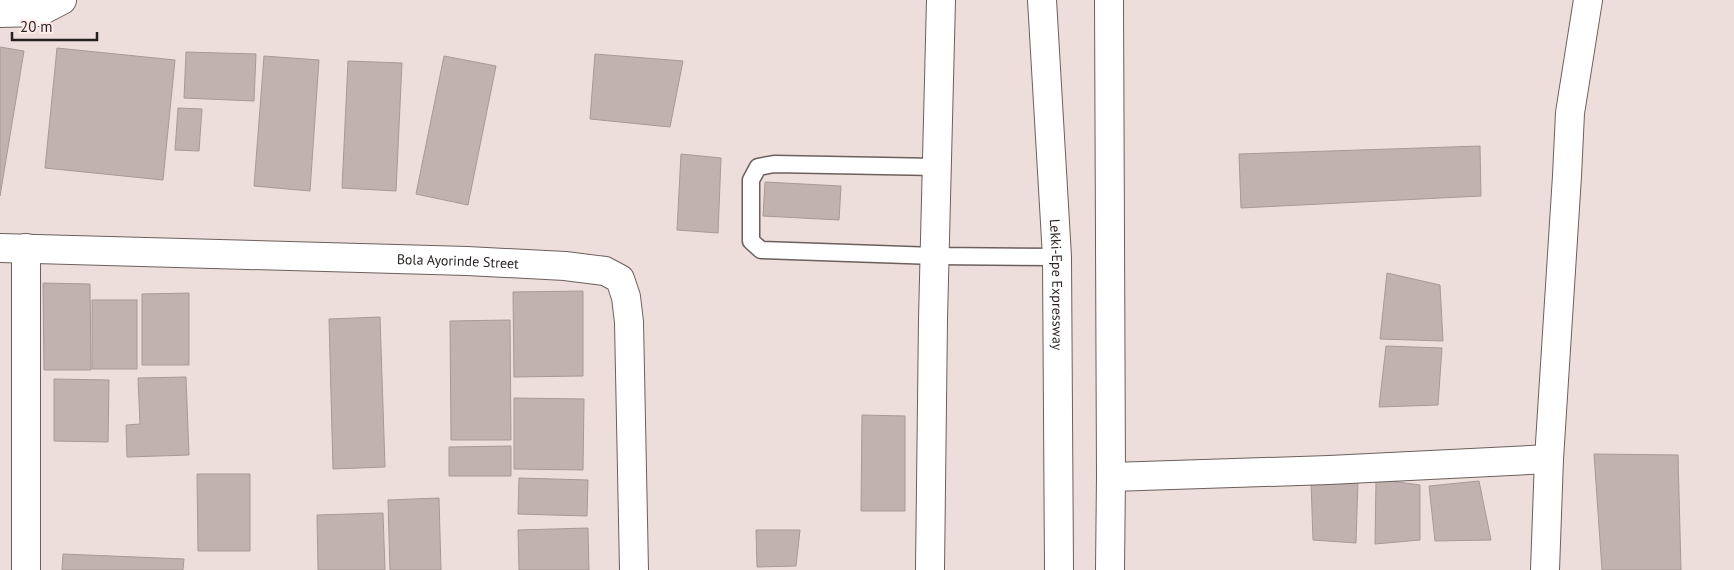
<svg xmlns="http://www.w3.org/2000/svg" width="1734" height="570" font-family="'PT Sans',sans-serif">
	<rect width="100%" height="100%" fill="#eededb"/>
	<g fill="#c1b2af" stroke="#a89996">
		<path d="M0 47 24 51 0 196Z"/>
		<path d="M57 48 175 60 163 180 45 168Z"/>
		<path d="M186 52 256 54 254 101 184 98Z"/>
		<path d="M595 54 683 61 670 127 590 119Z"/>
		<path d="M264 56 319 60 310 191 254 186Z"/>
		<path d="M444 56 496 66 468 205 416 194Z"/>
		<path d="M348 61 402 63 396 191 342 188Z"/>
		<path d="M178 108 202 109 199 151 175 150Z"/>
		<path d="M1480 146 1481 196 1241 208 1239 154Z"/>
		<path d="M681 154 721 158 718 233 677 230Z"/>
		<path d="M765 182 841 186 839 220 763 216Z"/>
		<path d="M1387 273 1440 285 1443 341 1380 339Z"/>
		<path d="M43 283 90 284 91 370H44Z"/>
		<path d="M583 291V376L514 377 513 292Z"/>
		<path d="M189 293V365H142V294Z"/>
		<rect x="92" y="300" width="45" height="69"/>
		<path d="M380 317 385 467 333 469 329 319Z"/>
		<path d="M510 320 511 440H451L450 321Z"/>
		<path d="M1386 346 1442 348 1438 405 1379 407Z"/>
		<path d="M186 377 189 455 127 457 126 425 140 424 138 378Z"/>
		<path d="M54 379 109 380 108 442 54 441Z"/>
		<path d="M514 398 584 399 583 470 514 469Z"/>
		<path d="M862 415 905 416V511H861Z"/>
		<path d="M511 446V476H449V447Z"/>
		<path d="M1594 454 1678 455 1681 570H1602Z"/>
		<path d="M197 474H250V551H198Z"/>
		<path d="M519 478 588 480 587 516 518 514Z"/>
		<path d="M1376 479 1420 485V540L1375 544Z"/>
		<path d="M1358 480 1356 543 1313 540 1311 482Z"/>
		<path d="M1479 481 1491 540 1435 541 1429 486Z"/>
		<path d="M439 498 441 570H390L388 500Z"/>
		<path d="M383 513 385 570H318L317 515Z"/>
		<path d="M588 528 589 570H519L518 530Z"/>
		<path d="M756 530H800L796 566 757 567Z"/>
		<path d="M63 554 184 559 183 570H62Z"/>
	</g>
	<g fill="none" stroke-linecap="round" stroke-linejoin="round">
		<defs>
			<path id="service" d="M937 167 774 164 758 167 751 180V241L761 250 935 256 1057 257"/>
			<g id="minor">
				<path d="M0 13 39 12 62 0"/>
				<path id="s1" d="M0 248 467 261 565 266 605 271 620 279 626 297 629 322 634 570"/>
				<path d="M1111 477 1329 470 1549 459"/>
				<path d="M26 570V248"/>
				<path d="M930 570 933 319 941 0"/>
				<path d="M1545 570 1549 459 1567 176 1570 113 1588 0"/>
			</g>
			<g id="trunk">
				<path id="s2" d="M1042 0 1057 257 1059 570"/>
				<path d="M1109 0 1111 477 1110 570"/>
			</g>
		</defs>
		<use href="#service" stroke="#6d5f5c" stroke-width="19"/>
		<use href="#minor" stroke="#6d5f5c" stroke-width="30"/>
		<use href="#trunk" stroke="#6d5f5c" stroke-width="30"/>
		<use href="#service" stroke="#fff" stroke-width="16"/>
		<use href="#minor" stroke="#fff" stroke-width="28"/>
		<use href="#trunk" stroke="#fff" stroke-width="28"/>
	</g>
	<g text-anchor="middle" stroke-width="5" stroke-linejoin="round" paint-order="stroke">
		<g font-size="14" fill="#251f1e" stroke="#fcebe8">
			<text dy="5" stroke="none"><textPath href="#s1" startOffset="458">Bola Ayorinde Street</textPath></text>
			<text dy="5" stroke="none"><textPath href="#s2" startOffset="285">Lekki-Epe Expressway</textPath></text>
		</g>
	</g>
	<path d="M12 32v8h85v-8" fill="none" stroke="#251f1e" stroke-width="2.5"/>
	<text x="20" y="32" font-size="15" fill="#251f1e" stroke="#fcebe8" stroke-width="4" paint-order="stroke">20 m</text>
</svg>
